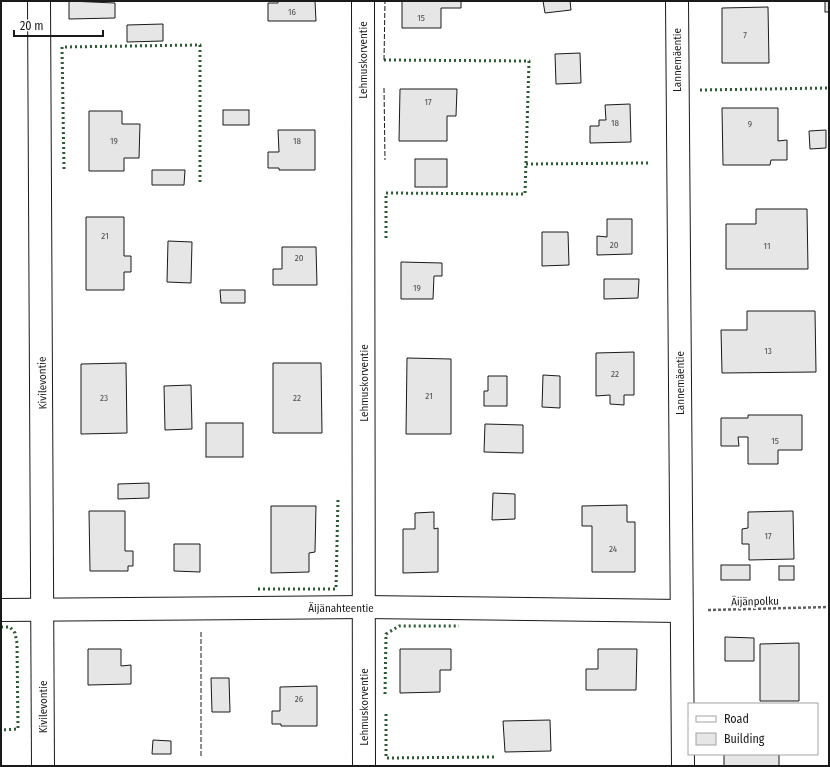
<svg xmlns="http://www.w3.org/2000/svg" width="830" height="767" font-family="'Fira Sans Condensed',sans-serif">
	<rect width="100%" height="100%" fill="#fff"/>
	<g fill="#e6e6e6" stroke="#1a1a1a">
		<path d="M69 1 115 3V18L69 19Z"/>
		<path d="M278 1H315L316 21H268V3H278Z"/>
		<path d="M402 1H461V8H441V28H402Z"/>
		<path d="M543 1H570L571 10 545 13Z"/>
		<rect x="825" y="1" width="4" height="11"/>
		<path d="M768 7 769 63H722V8Z"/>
		<path d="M163 24V41L127 42V25Z"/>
		<path d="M580 53 581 83 556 84 555 54Z"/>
		<path d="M400 89H457L456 116H447V141H399Z"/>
		<path d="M630 104 631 142 590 143V126H599V120H606L605 105Z"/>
		<path d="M722 108H778V141L787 140V160H771L770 165H723Z"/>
		<rect x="223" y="110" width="26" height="15"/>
		<path d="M89 111H122V124H140L139 158H124V171H89Z"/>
		<path d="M278 130H315V170H279V168H268V152H279Z"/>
		<path d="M826 130V148L810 149 809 131Z"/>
		<rect x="415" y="159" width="32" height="28"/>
		<path d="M152 170H185L184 185H152Z"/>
		<path d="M756 209H807L808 269H726V224H756Z"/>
		<path d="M86 217H124V256H131V272H124V290H86Z"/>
		<path d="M607 219H632V254L597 255V236L607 237Z"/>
		<path d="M542 232H568L569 265 542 266Z"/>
		<path d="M168 241 192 242 191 283 167 282Z"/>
		<path d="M282 247H316L317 285H273V269H282Z"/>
		<path d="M401 262 442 263V276H434L433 299H401Z"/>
		<path d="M604 279H639L638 298 604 299Z"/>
		<path d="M220 290H245V303H221Z"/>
		<path d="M747 311H815L816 372 722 373 721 330H747Z"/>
		<path d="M634 352V395H624V405L610 404V395L596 396V353Z"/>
		<path d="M407 358 451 359V434H406Z"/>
		<path d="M126 363 127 433 81 434V364Z"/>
		<path d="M273 363H321L322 433H273Z"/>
		<path d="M543 375 560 376V408L542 407Z"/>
		<path d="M488 376H507V406H484V391H488Z"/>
		<path d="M191 385 192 429 165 430 164 386Z"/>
		<path d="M748 415H802V450H778V464H748V437H738L739 446H721V418H748Z"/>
		<rect x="206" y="423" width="37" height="34"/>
		<path d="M485 424 523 425V453L484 452Z"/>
		<path d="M149 483V498L118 499V484Z"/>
		<path d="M493 493 515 494V519L492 520Z"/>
		<path d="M627 505V522H635V572H592V526H582V506Z"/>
		<path d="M271 506H316L315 552 309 553V572L271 573Z"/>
		<path d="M89 511H125V551H133V566H128V571H90Z"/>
		<path d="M793 511 794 559 749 560V544H742V529L748 528V512Z"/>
		<path d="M434 512V529L438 528V572L403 573V529H415V513Z"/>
		<path d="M174 544H200V572L174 571Z"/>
		<rect x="721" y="565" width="29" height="15"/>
		<rect x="779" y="566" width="15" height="14"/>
		<path d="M725 637 754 638V661H725Z"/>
		<path d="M799 643V701H760V644Z"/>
		<path d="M88 649H121V666L131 665V684L88 685Z"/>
		<path d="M400 649H451V670H440V692L400 693Z"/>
		<path d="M598 649H637L636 690H586V669H598Z"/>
		<path d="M211 678H229L230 712H212Z"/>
		<path d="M317 686V726H281V724H272V711H280V687Z"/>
		<path d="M550 720 551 751 505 752 503 721Z"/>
		<path d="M153 740 171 741V754H152Z"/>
		<rect x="724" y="754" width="55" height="12"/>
	</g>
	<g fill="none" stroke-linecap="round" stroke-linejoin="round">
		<defs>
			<g id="minor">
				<path d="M39 1 43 766"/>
				<path d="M363 1 364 766"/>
				<path d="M677 1 683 766"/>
				<path d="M1 610 364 607 681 611"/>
			</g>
		</defs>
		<use href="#minor" stroke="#1a1a1a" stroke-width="24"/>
		<path stroke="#5f5f5f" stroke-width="2.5" stroke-dasharray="3 2" stroke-linecap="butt" d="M708 610 829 607"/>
		<use href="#minor" stroke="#fff" stroke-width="22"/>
		<g stroke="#2b5a34" stroke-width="3" stroke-dasharray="2 3" stroke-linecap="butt">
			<path d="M384 60 529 61 525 194 386 193V240"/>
			<path d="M700 90 829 88"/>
			<path d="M526 164 648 163"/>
			<path d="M64 169 62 47 200 45V182"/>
			<path d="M258 589H336L338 498"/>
			<path d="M1 627H10L15 633 17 643 18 729 1 730"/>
			<path d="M385 694 386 634 399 626H459"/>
			<path d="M386 714V758L494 757"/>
		</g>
		<g stroke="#1a1a1a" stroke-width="1" stroke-dasharray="5 2" stroke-linecap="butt">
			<path d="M384 60 385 1"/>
			<path d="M384 88 385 160"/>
			<path d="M201 756V630"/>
		</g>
	</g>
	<g text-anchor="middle" stroke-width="3" stroke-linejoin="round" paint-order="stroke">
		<g font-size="9" fill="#4d4d4d">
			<text x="292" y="15">16</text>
			<text x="421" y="21">15</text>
			<text x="745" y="38">7</text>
			<text x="428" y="105">17</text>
			<text x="615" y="126">18</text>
			<text x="750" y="127">9</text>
			<text x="114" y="144">19</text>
			<text x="297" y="144">18</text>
			<text x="105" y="239">21</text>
			<text x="614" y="248">20</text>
			<text x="767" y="249">11</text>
			<text x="299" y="261">20</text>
			<text x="417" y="291">19</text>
			<text x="768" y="354">13</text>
			<text x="615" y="377">22</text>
			<text x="429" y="399">21</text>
			<text x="104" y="401">23</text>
			<text x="297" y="401">22</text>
			<text x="775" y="444">15</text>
			<text x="768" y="539">17</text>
			<text x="613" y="552">24</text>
			<text x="299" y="702">26</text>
		</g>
		<g font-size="11" fill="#1a1a1a" stroke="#fff">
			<text transform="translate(363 60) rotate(-90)" y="4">Lehmuskorventie</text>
			<text transform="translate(677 60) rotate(-90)" y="4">Lannemäentie</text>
			<text transform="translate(42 383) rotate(-91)" y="4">Kivilevontie</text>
			<text transform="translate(364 383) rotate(-90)" y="4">Lehmuskorventie</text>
			<text transform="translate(680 383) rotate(-90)" y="4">Lannemäentie</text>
			<text transform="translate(755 601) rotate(-1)" y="4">Äijänpolku</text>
			<text x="341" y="612">Äijänahteentie</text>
			<text transform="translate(43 707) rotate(-90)" y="4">Kivilevontie</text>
			<text transform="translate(364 707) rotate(-90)" y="4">Lehmuskorventie</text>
		</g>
	</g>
	<rect width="830" height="767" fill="none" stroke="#1a1a1a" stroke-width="4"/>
	<rect x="688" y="703" width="130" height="52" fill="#ffffff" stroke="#a3a3a3"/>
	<rect x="696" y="716" width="20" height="6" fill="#ffffff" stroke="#a3a3a3"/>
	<text x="724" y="723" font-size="12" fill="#1a1a1a">Road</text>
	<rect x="696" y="733" width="20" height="12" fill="#e6e6e6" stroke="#a3a3a3"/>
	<text x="724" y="743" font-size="12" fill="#1a1a1a">Building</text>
	<path d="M14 30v6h89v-6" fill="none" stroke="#1a1a1a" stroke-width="2"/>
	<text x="20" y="30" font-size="12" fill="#1a1a1a" stroke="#ffffff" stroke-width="3" paint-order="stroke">20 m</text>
</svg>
